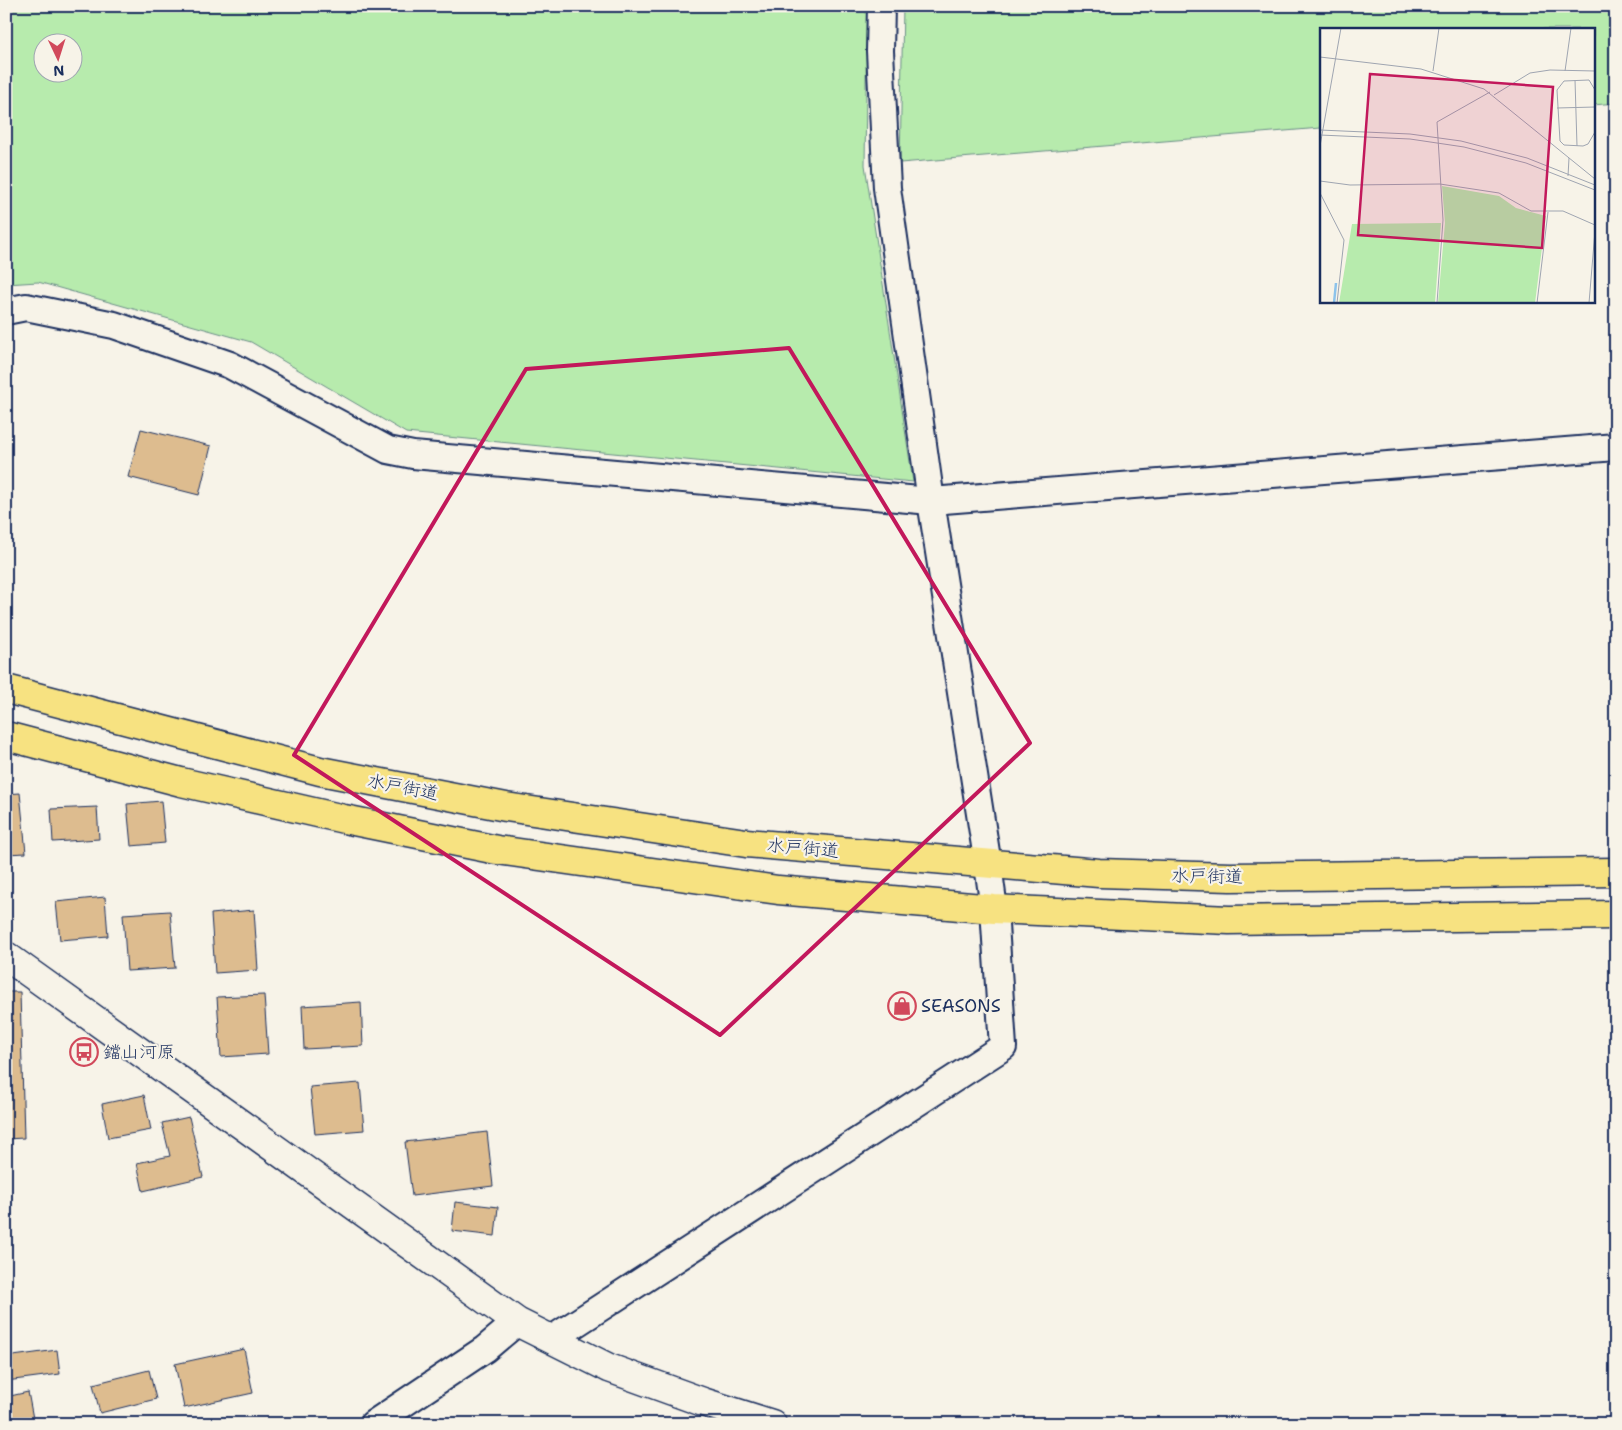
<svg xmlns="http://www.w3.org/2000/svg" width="1622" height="1430" font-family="'Shantell Sans','Klee One',sans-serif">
	<rect width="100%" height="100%" fill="#f7f3e8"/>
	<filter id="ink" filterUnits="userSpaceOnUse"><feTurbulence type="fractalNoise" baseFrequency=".02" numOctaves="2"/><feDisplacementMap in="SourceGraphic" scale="10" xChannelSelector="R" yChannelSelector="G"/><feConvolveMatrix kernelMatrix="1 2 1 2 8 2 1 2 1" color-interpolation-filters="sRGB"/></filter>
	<g filter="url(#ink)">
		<g fill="#b7ebad" stroke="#698d86" fill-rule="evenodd">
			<path d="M6 6H867L865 165 913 482 406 433 251 342 38 282 6 284ZM42 42H72V72H42Z"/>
			<path d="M903 6H1616V103L1593 105V29H1321V128L900 163Z"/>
		</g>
		<g fill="#ddbc8f" stroke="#1b2f5e">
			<path d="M141 429 211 446 199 495 128 477Z"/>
			<path d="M20 793 26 853 6 854V794Z"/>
			<path d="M161 801 165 843 131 846 127 804Z"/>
			<path d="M97 807 99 839 53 842 51 809Z"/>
			<path d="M105 897 108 936 60 940 56 902Z"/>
			<path d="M254 910 258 970 215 973 211 914Z"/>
			<path d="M170 911 175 968 127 971 123 914Z"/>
			<path d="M6 992H20L24 1138 6 1139Z"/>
			<path d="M264 995 268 1054 221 1057 217 997Z"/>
			<path d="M361 1002 363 1046 304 1049 302 1006Z"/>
			<path d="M360 1083 364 1130 315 1134 310 1087Z"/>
			<path d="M144 1095 151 1130 108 1138 102 1104Z"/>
			<path d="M189 1117 203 1177 143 1191 137 1163 170 1156 162 1123Z"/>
			<path d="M487 1132 493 1186 412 1196 405 1142Z"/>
			<path d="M455 1202 498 1207 495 1236 452 1231Z"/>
			<path d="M244 1349 253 1393 184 1408 175 1364Z"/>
			<path d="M57 1350 60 1374 6 1381V1357Z"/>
			<path d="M149 1370 156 1399 100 1413 93 1384Z"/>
			<path d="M28 1392 34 1424H6V1397Z"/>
		</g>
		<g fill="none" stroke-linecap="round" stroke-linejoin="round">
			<defs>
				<g id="minor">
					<path d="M6 311 26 307 114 325 230 365 388 450 413 455 931 501 1616 447"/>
					<path d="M552 1339 1003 1047 994 909 988 865 931 501 887 188 880 51 881 6"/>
					<path d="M373 1424 485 1349 517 1322"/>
				</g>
				<path id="tertiary" d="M6 956 517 1322 609 1368 703 1402 772 1424"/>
				<g id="trunk">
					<path d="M6 689 320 771 506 807 746 843 1099 873 1230 877 1616 872"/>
					<path d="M6 736 181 782 344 819 497 850 778 890 994 909 1229 920 1616 915"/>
				</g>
			</defs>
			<use href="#minor" stroke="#1b2f5e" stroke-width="30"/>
			<use href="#tertiary" stroke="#1b2f5e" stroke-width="31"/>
			<use href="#trunk" stroke="#1b2f5e" stroke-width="31"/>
			<use href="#minor" stroke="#f7f3e8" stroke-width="26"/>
			<use href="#tertiary" stroke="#f7f3e8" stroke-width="28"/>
			<use href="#trunk" stroke="#f7e281" stroke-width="28"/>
		</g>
	</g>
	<path fill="none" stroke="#c2185b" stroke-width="4" stroke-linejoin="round" d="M789 348 1030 743 720 1035 294 755 526 369Z"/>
	<defs>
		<symbol id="shop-ring" viewBox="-11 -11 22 22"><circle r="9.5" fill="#f7f3e8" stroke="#d1495b" stroke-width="1.5"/><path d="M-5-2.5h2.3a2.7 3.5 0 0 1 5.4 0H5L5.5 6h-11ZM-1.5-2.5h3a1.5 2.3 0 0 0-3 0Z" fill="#d1495b"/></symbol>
		<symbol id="bus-ring" viewBox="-11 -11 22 22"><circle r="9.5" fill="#f7f3e8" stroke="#d1495b" stroke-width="1.5"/><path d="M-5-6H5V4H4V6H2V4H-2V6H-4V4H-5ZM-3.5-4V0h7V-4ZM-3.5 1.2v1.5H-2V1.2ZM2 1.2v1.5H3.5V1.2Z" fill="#d1495b"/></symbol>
	</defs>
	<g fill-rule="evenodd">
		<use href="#shop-ring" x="886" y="990" width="32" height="32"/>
		<use href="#bus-ring" x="68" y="1036" width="32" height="32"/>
	</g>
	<g text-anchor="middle" stroke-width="4.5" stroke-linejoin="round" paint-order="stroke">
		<g font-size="18" fill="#1b2f5e" stroke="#f7f3e8">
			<text transform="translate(403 787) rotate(11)" y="6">水戸街道</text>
			<text transform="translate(803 848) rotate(5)" y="6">水戸街道</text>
			<text transform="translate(1207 876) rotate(1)" y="6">水戸街道</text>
		</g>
		<g font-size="18" fill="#1b2f5e" stroke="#f7f3e8" text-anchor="start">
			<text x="921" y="1012">SEASONS</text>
			<text x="103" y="1058">鐺山河原</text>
		</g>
	</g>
	<g transform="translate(1320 28)">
		<rect width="275" height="275" fill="#f7f3e8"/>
		<path d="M122 158 179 168 196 180 226 188 215 275H118L125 195ZM121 195 115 275H19L32 196Z" fill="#b7ebad"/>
		<path fill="none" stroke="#8dc3eb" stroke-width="2.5" d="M14 275 16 255"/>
		<path fill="none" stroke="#9fa5b1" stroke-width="1" d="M0 29 101 41 164 61 275 151M113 43 119 0M245 43 251 0M255 52 257 118M275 62 269 52 244 53 237 62 240 113 244 117 263 118 268 116 275 104M174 67 210 45 230 42 275 43M237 80 275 79M0 102 90 106 141 113 207 130 275 157M0 107 90 111 144 119 206 135 275 162M0 118 21 0M248 148 249 130M0 153 30 157 120 156 179 165 211 183H243L275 197M0 165 24 212 17 275M117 275 123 192 117 94 170 64M217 275 228 184M269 275 275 203"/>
		<path fill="#c2185b" fill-opacity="0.15" stroke="#c2185b" stroke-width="2.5" d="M50 46 233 59 222 220 38 207Z"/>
		<rect width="275" height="275" fill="none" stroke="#1b2f5e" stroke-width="2.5"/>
	</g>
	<rect width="1622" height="1430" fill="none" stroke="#f7f3e8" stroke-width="25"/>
	<rect x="12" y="12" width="1597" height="1405" fill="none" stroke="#1b2f5e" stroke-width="2" filter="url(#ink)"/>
	<g transform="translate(58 58) rotate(176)"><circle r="24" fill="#f7f3e8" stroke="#9fa5b1"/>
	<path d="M0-4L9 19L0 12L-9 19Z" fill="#d1495b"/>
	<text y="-8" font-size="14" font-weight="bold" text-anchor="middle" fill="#1b2f5e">N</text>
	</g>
</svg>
